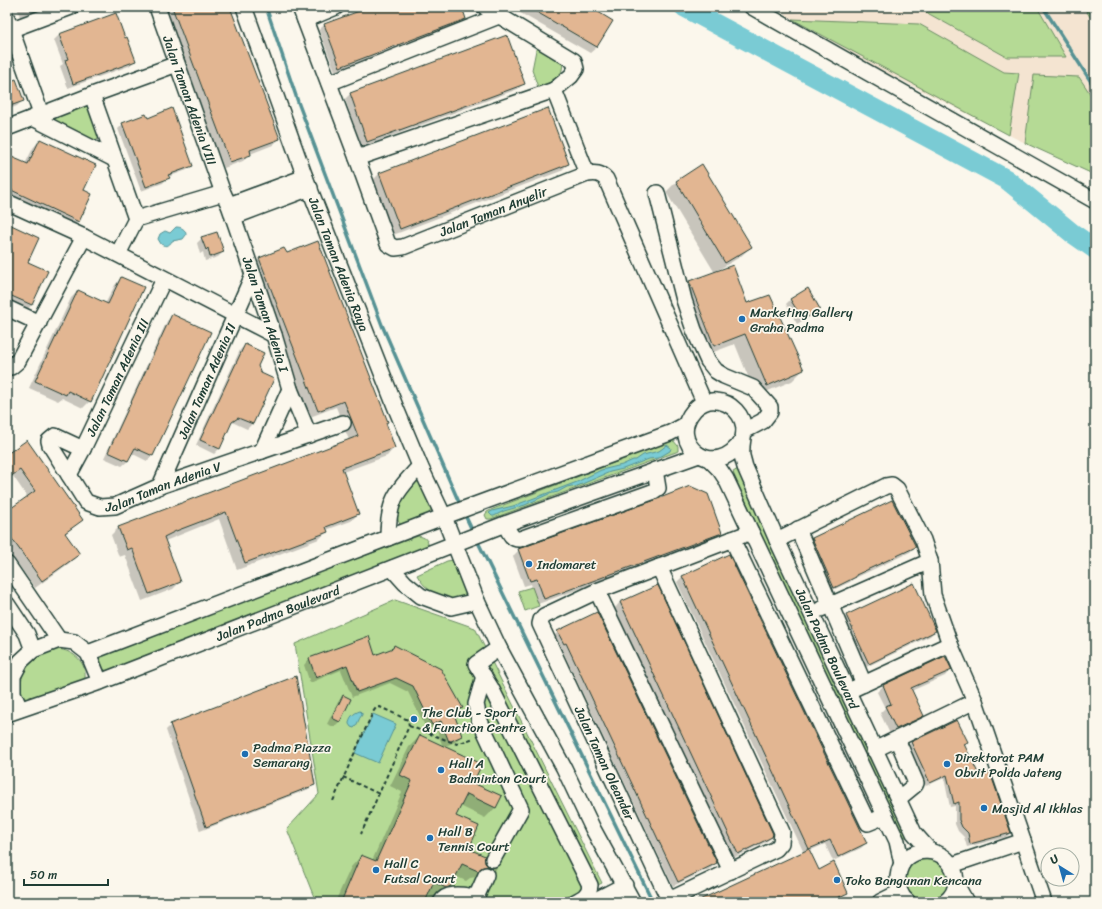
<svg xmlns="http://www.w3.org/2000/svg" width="1102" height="909" font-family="Sriracha,sans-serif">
	<rect width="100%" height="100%" fill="#fbf7ec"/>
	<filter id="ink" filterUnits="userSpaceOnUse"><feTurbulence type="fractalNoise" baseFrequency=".025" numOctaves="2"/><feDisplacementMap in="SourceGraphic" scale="8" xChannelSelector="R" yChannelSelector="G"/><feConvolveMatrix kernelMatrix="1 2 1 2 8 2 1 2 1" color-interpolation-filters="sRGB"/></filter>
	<g filter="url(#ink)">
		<path fill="#f4e4d1" d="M772 7H1095V175L1017 139 883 71Z"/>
		<g fill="#b5da95" stroke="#6a8c64">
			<path d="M922 7H1037L1066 57H1007L922 10Z"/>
			<path d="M1084 7H1095V25Z"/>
			<path d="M792 19 919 24 1004 72 1019 73 1009 135Z"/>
			<path d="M537 45 563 59C563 80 555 82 539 90L532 70Z"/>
			<path d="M1034 75 1079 77 1095 101V175L1025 143Z"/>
			<path d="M88 104 99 137 95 143 50 122 49 116Z"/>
			<path d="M673 440 678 446V451L676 452 491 519H487L485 515 487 512 493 509Z"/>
			<path d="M738 469 741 471 909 834 908 837H903L810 642 734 475 733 472Z"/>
			<path d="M421 480 432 508C428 519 412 523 402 528 401 526 399 523 398 520 395 505 408 486 421 480Z"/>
			<path d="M418 536C425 537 429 540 428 548L108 671C101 670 98 662 99 655L109 650Z"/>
			<path d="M453 560 473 594C466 596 459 599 451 599 437 598 423 587 417 575L447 561Z"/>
			<path d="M532 587 539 606 525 611 518 591Z"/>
			<path d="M395 600 475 628 602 883 564 902H316L287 829 319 794 295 644Z"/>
			<path d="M55 649C70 649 87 660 85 678L80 682 29 699 24 698C16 686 25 661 36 655 42 652 49 651 55 649Z"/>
			<path d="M928 855C933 859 943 863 946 868 960 893 926 909 911 897 907 893 905 885 903 880L910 863Z"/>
		</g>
		<g fill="#7acbd4" stroke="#569294">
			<path d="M176 227C181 227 186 229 186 235L183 239 172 241C169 246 166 247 161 244L158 239 160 234 165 231 170 233Z"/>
			<path d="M667 445 671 448 670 451 658 458 649 459 623 469 610 472 575 487 572 486 567 487 558 492 549 494 525 505 504 511 494 516H492L489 513 492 511 513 506 577 482 601 470 622 465 633 460H636L643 455 659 451Z"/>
			<path d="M360 711 362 713V715C358 719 358 725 354 728L351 727 349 724C349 718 353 713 360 711Z"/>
			<path d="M373 714 396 724 378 763 355 753Z"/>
		</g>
		<g fill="#0003">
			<path d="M17 7H47L20 17Z"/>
			<path d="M164 7H230L279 139 273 145 250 154 243 161 224 168Z"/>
			<path d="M372 7H461L465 19 460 24 335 71 319 30 324 25Z"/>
			<path d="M510 7H588L597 47 590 53Z"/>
			<path d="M59 35 135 61 129 66 68 88 60 66 63 64 54 40Z"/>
			<path d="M506 36 523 84 518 89 362 147 345 99 350 94Z"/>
			<path d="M7 84 22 101 17 106 7 110Z"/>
			<path d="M147 119 192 165 187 170 168 177 163 183 141 191 118 129 123 124Z"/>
			<path d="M40 140 78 221 70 229 7 199V156L25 164 33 148Z"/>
			<path d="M568 164 561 171 393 235 373 180 379 174Z"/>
			<path d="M701 166 751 247 740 257 718 270 719 271 803 370 792 381 756 396 735 344 703 356 678 293 689 282 715 273 666 192 676 182Z"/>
			<path d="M7 224 26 262 32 305 25 311 7 303Z"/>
			<path d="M202 238 223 252 218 257 205 261 203 252 200 254 197 243Z"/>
			<path d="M284 249 387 422 385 424 394 448 387 456 343 472 358 514 351 521 326 530 327 532 319 539 237 570 219 519 165 541 180 582 173 589 142 601 125 555 119 557 111 535 118 528 349 440 336 407 310 417 252 266 259 259Z"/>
			<path d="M121 278 90 401 83 408 62 398 58 401 29 388 71 298 78 291 105 304 115 285Z"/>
			<path d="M791 299 819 309 814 314 797 324 786 304Z"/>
			<path d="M172 316 209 332 152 456 147 461 131 453 128 461 122 466 104 458 167 321Z"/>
			<path d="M245 345 260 374 273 379 252 424 247 429 232 422 219 449 214 454 196 445 240 350Z"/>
			<path d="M7 453 81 520 65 534 79 554 72 561 35 588 7 549V513L28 498 13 476 7 480Z"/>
			<path d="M892 501 915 547 910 552 853 579 850 582 828 592 807 544 812 539Z"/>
			<path d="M721 533 716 539 538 604 531 584 524 586 513 556 519 550Z"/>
			<path d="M729 555 866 843 861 848 833 861 825 844 809 851 818 871 847 892 842 898 833 902H698L804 853 677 582 682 577Z"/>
			<path d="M657 587 772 837 766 842 733 858 615 608 620 602Z"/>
			<path d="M597 613 716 863 711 868 673 886 561 647 558 649 553 637 558 632Z"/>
			<path d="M847 615 935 631 930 636 864 668 842 621Z"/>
			<path d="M368 637 374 656 462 707 456 713 453 714 461 736 455 742 443 747 435 726 427 730 408 692 390 683 352 697 341 670 310 683 304 665 309 659Z"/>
			<path d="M945 657 950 670 945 676 911 691 922 716 917 721 890 734 880 713 885 708 877 692 883 686Z"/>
			<path d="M343 696 350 700 339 722 334 727 327 724 338 702Z"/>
			<path d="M957 721 967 742 964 745 980 778 1010 833 1006 837 967 847 964 837 958 831 955 824V806L950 807 944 778 926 786 907 747 911 743Z"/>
			<path d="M171 725 314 784 309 789 200 831 166 730Z"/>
			<path d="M420 736 496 807 485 818 460 806 455 817 467 850 487 866 476 877 470 878 466 881 455 876 451 886 440 897 435 898 427 895 424 902H335L351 867 361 856 372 861 402 792 390 786 409 747Z"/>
			<path d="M497 867 494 874 484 884 481 879 491 868Z"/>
		</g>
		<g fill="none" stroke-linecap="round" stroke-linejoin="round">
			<g stroke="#569294" stroke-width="3.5">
				<path d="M266 7 298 102 382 325 461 507"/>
				<path d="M1043 7 1095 88"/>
				<path d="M464 513 473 532"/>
				<path d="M477 540 653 902"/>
			</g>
			<path stroke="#7acbd4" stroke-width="20" d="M684 7 1006 179 1072 233 1095 249"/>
		</g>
		<g fill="#e2b692" stroke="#1f3d34">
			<path d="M172 7H230L280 139 250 150 251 155 230 162Z"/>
			<path d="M370 7H462L466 19 340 67 324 24Z"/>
			<path d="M528 7H590L613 21 597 47Z"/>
			<path d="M116 13 125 38 127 37 136 61 73 84 65 60 68 59 59 34Z"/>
			<path d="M507 35 525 84 367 142 350 93Z"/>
			<path d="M16 79 24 101 7 107V83Z"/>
			<path d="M172 108 193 166 168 175 170 178 146 187 122 123 146 114 148 118Z"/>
			<path d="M548 108 569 164 400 229 379 173Z"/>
			<path d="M40 139 96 165 84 190 92 194 79 222 7 188V155L28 164Z"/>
			<path d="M702 164 752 247 725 263 676 181Z"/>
			<path d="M7 223 39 238 28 262 48 271 32 305 7 294Z"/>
			<path d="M217 232 224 252 210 257 208 248 206 250 201 237Z"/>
			<path d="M318 241 388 422 386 423 395 448 342 468 359 514 326 527 328 532 245 563 226 512 176 531 164 537 181 582 149 594 132 548 127 550 118 527 358 436 344 401 318 411 259 258 284 248 287 253Z"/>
			<path d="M733 265 747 303 770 295 804 370 767 386 745 334 714 346 689 281Z"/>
			<path d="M121 277 144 287 91 402 68 391 66 395 35 381 78 290 108 304Z"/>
			<path d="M808 288 820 309 803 320 790 299Z"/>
			<path d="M172 314 211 332 153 456 135 448 128 461 108 452Z"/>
			<path d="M245 344 264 353 258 366 261 373 274 379 253 424 238 418 232 422 220 449 200 440Z"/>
			<path d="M27 440 83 520 65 533 80 554 42 581 7 532V511L35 491 20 470 7 479V454Z"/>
			<path d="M690 486 708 494 722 533 544 599 537 579 530 581 518 549 655 500Z"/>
			<path d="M892 500 916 547 856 575V577L834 588 812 538Z"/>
			<path d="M729 554 867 843 838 857 830 840 809 849 682 576Z"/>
			<path d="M914 583 936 631 869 664 846 615Z"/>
			<path d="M658 585 773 834 772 837 738 854 620 602Z"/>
			<path d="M597 612 717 863 678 882 566 643 564 644 557 631Z"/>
			<path d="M369 636 375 655 393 648 394 645 441 669 463 708 453 711 462 736 449 742 441 721 432 725 413 686 396 678 357 692 347 665 316 678 309 658Z"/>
			<path d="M945 656 952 670 911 688 924 716 896 729 885 706 891 704 883 685Z"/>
			<path d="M296 676 315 785 206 827 170 724Z"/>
			<path d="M343 695 351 699 340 722 332 718Z"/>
			<path d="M957 720 968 742 964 744 980 777 990 772 1011 833 970 844 968 833 962 827 959 820V802L954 804 947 775 930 783 911 742Z"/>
			<path d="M420 735 482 764 473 783 502 796 496 808 467 794 456 816 479 826 469 849 485 856V863L488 866 481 868 478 871 462 864 451 886 446 888 434 882 425 902H341L361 855 376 861 412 781 400 775Z"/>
			<path d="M809 849 819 870 834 862 848 893 828 902H695Z"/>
		</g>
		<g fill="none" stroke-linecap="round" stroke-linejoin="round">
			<defs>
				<g id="minor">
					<path id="s1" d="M157 7 223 193 229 205 274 335 290 389 309 435"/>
					<path id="s2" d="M244 7 305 177 395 406 420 466 444 517 477 601 499 648 564 768 593 829 633 902"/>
					<path id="s3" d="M300 7 357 158 388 244 395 248 403 247 587 174C596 173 600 173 606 179L704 402"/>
					<path d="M485 7 574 61 576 69 571 76 554 90 587 174"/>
					<path d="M752 7 1095 201"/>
					<path d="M7 18 41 114"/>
					<path d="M305 20 336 7"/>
					<path d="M7 31 71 7"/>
					<path d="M329 83 499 16"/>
					<path d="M92 95 136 219"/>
					<path d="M33 118 114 159"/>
					<path d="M7 128 92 95 177 64"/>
					<path d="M357 158 554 90"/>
					<path d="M657 193 684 300 694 330 708 361 716 371 724 376 753 388 770 407V412L763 421 744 431"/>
					<path d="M7 202 84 237 274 335"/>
					<path d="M229 205 305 177"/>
					<path d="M233 217 310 188"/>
					<path d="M118 254 136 219 223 193"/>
					<path d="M7 308 39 323"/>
					<path d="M7 367H11L18 361 84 237"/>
					<path id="s4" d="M742 440C716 483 665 443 694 410 699 404 708 400 716 401 731 402 744 415 744 431 743 439 741 447 742 456 743 459 744 464 745 467L777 540 914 833 930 851"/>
					<path id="s5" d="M83 449 55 436 49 441 50 445 86 502 100 507 115 506 160 486 343 423"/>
					<path d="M262 451 290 389"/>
					<path d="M709 459 720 470 726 479 897 841 902 864"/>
					<path id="s6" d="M69 475 83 449 164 279"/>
					<path id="s7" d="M160 486 253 275"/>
					<path d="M505 524C509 531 511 540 520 539L652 492 658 488 655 470"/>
					<path d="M798 529 864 684"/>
					<path d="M388 538C388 501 395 493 420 466"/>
					<path d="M732 539C778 633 822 729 868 823L885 816"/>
					<path d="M777 540 886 486 892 485 897 489 923 540 930 561 933 595 950 644 975 701 1044 902"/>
					<path d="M7 564 59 640"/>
					<path d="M659 567 782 832 781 843 776 849 669 900"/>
					<path d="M393 568 396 573 405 583 421 596 451 607 477 601"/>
					<path d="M597 591 731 871"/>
					<path d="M7 604 27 634 33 650"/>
					<path d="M821 609 930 561"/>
					<path d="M499 648 476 664 491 688 590 885C589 895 583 898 575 902"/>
					<path d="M88 653 445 516 670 433 685 425"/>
					<path d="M484 676 476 704 479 719 521 809 493 859"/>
					<path d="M855 688 950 644"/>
					<path d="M20 709 13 693V676L21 661 33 650 59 640 74 642 88 653 100 682"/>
					<path id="s8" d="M7 714 100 682 505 524 699 455"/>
					<path d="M897 739 916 783 915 785 898 799"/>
					<path d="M874 750 975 701"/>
					<path d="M952 865 1023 841"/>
					<path d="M956 884 966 902"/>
					<path d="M441 902C447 891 466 896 477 897"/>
					<path d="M474 902 486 875"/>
					<path d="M592 902 625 885"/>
					<path d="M670 902 540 624 541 620 544 616 597 591 751 532"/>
					<path d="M880 902 900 892"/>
					<path d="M908 902C900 896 897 887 898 877 901 841 954 843 956 881 956 889 952 897 945 902"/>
				</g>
			</defs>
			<use href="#minor" stroke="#1f3d34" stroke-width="18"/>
			<g stroke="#1f3d34" stroke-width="2" stroke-dasharray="4 3" stroke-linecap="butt">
				<path d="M409 726 457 744 474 738"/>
				<path d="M343 777 379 794"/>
				<path d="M333 801 373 712 376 708 380 707 408 720 409 726 361 834"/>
			</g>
			<use href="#minor" stroke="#fbf7ec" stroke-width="15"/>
		</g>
	</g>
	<g fill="#1f6fb2" stroke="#fbf7ec" stroke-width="1.5">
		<circle cx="742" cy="319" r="4"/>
		<circle cx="529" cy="564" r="4"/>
		<circle cx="414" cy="719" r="4"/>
		<circle cx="245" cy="754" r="4"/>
		<circle cx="947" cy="764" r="4"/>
		<circle cx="441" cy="770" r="4"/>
		<circle cx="984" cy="808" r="4"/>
		<circle cx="430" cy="838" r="4"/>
		<circle cx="376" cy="870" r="4"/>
		<circle cx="837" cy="880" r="4"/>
	</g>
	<g text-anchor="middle" stroke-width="3.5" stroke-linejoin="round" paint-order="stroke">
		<g font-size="13" fill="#1f3d34" stroke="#fbf7ec">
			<text dy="5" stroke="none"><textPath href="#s1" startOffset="99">Jalan Taman Adenia VIII</textPath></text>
			<text dy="5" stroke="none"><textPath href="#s3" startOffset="366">Jalan Taman Anyelir</textPath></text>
			<text dy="5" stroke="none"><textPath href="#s2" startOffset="274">Jalan Taman Adenia Raya</textPath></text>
			<text dy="5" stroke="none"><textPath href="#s1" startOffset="326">Jalan Taman Adenia I</textPath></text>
			<text dy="5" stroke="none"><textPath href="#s6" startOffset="109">Jalan Taman Adenia III</textPath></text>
			<text dy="5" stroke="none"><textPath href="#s7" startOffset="115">Jalan Taman Adenia II</textPath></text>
			<text dy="5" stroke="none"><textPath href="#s5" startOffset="192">Jalan Taman Adenia V</textPath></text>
			<text dy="5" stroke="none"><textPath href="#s8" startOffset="289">Jalan Padma Boulevard</textPath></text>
			<text dy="5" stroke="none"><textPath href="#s4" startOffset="408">Jalan Padma Boulevard</textPath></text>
			<text transform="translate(605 763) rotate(65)" y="5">Jalan Taman Oleander</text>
		</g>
		<g font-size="13" fill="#1f3d34" stroke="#fbf7ec" text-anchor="start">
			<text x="750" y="317">Marketing Gallery<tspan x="750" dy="15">Graha Padma</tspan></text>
			<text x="537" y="569">Indomaret</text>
			<text x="422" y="717">The Club - Sport<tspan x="422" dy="15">&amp; Function Centre</tspan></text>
			<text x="253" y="752">Padma Piazza<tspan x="253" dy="15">Semarang</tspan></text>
			<text x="955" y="762">Direktorat PAM<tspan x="955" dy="15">Obvit Polda Jateng</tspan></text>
			<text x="449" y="768">Hall A<tspan x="449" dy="15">Badminton Court</tspan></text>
			<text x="992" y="813">Masjid Al Ikhlas</text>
			<text x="438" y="836">Hall B<tspan x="438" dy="15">Tennis Court</tspan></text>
			<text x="384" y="868">Hall C<tspan x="384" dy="15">Futsal Court</tspan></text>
			<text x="845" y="885">Toko Bangunan Kencana</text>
		</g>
	</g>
	<rect width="1102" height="909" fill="none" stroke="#fbf7ec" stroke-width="24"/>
	<rect x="12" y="12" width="1078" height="885" fill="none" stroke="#1f3d34" stroke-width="1.5" filter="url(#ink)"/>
	<g transform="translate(1060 867) rotate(323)"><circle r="19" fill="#fbf7ec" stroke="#a3ada2"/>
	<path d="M0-3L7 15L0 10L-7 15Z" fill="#1f6fb2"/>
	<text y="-6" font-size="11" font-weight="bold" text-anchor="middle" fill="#1f3d34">U</text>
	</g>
	<path d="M24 879v6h84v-6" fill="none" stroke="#1f3d34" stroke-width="2"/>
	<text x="30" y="879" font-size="12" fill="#1f3d34" stroke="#fbf7ec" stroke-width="3" paint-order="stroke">50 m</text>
</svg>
